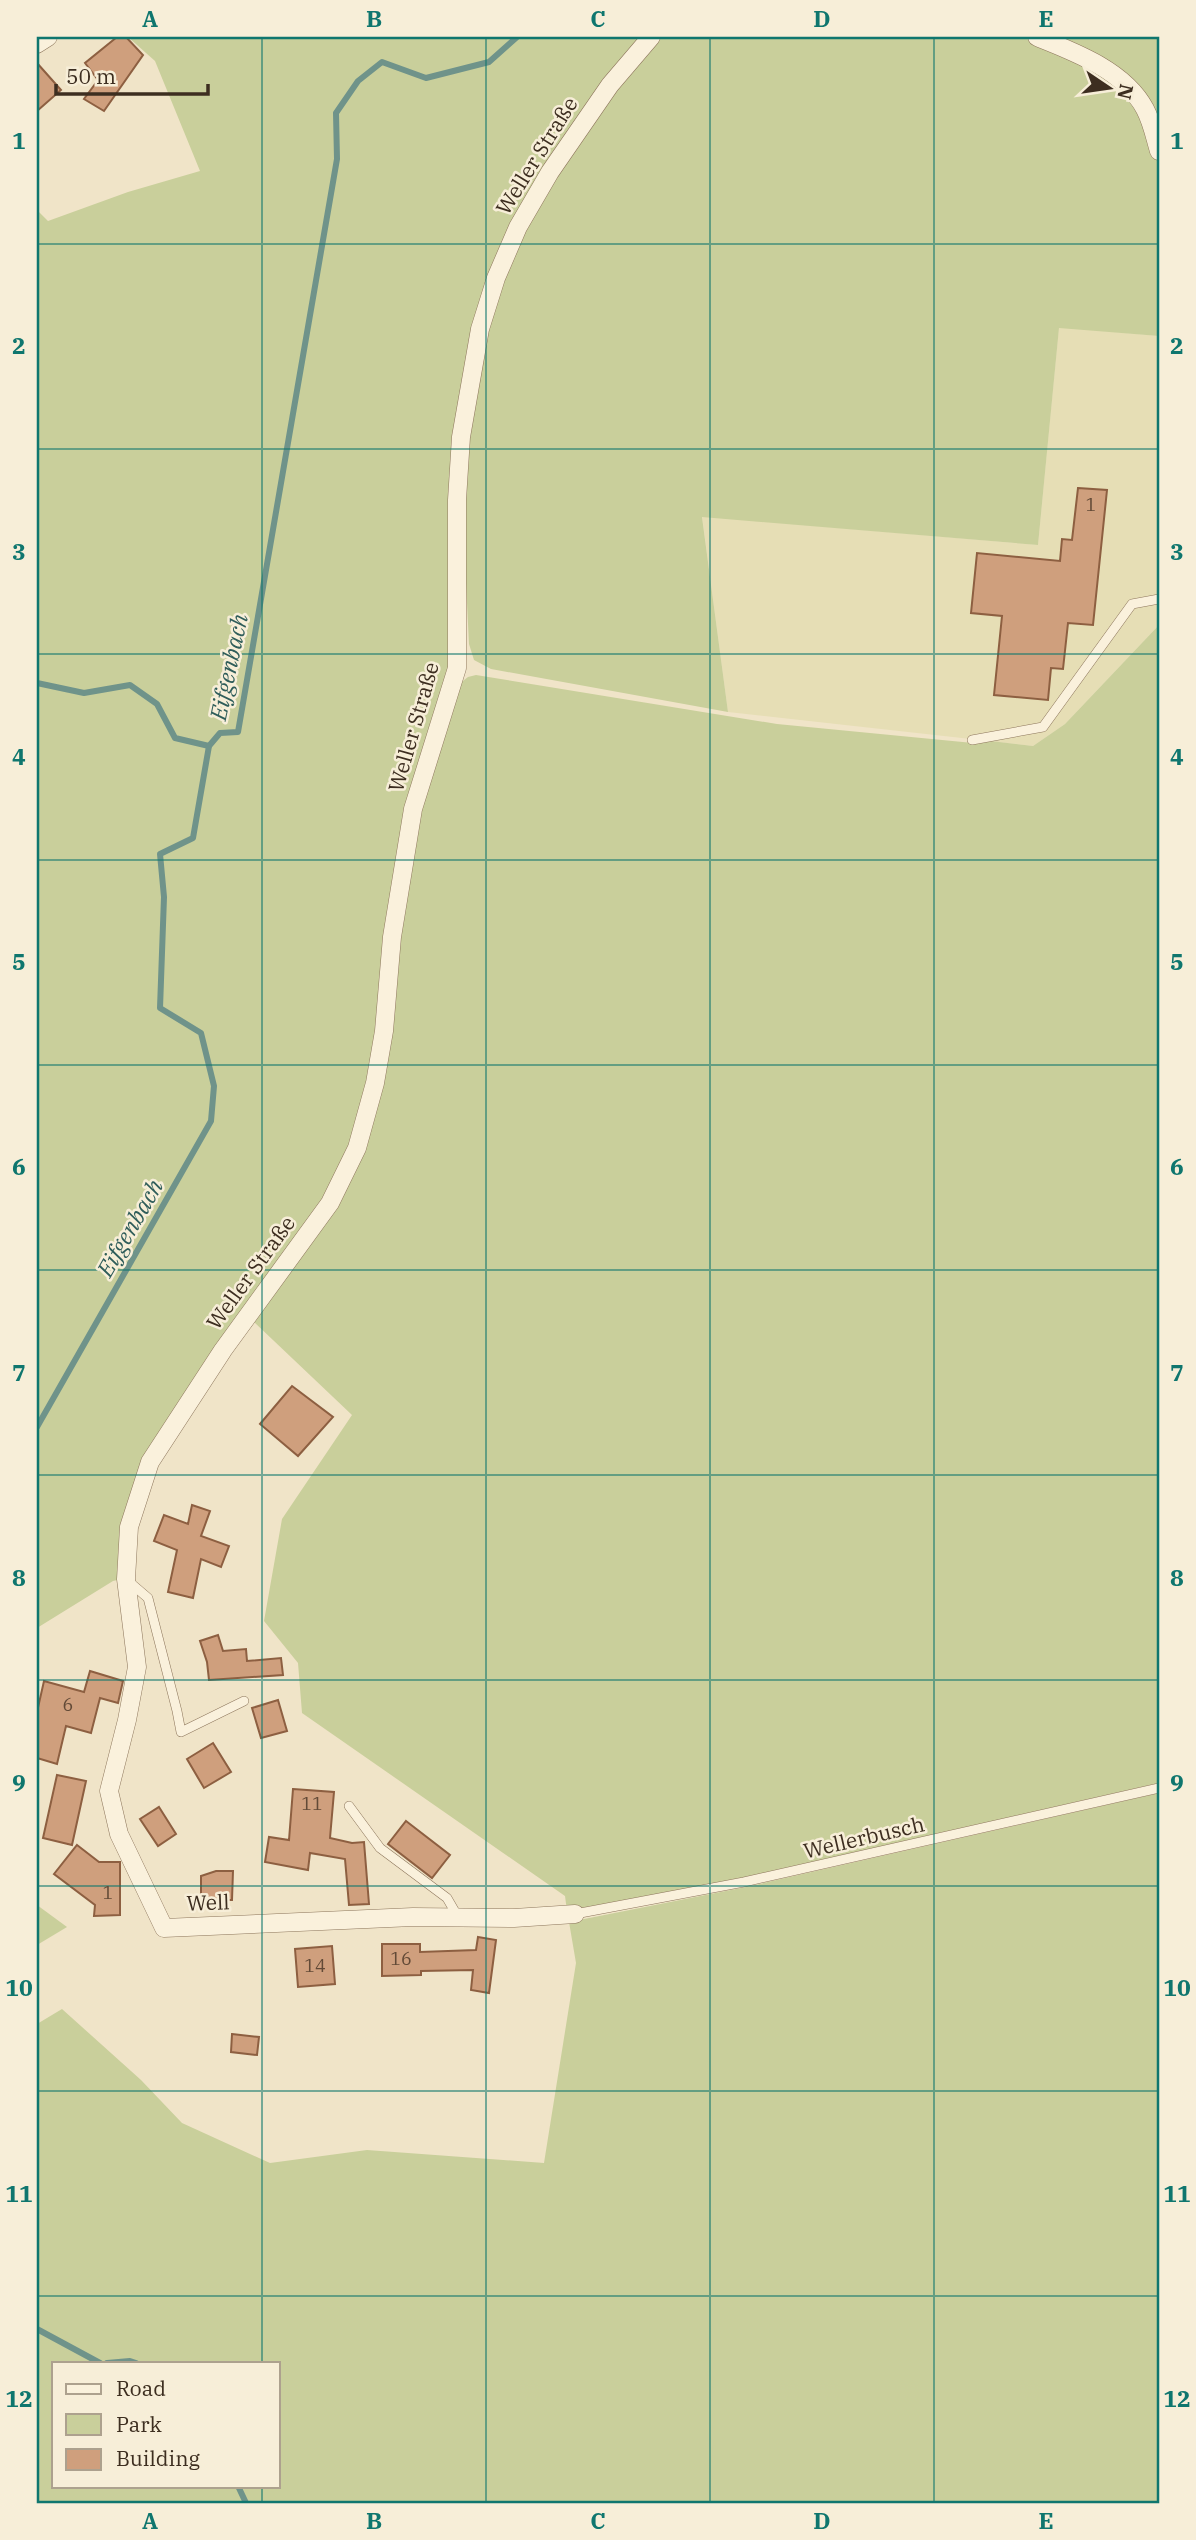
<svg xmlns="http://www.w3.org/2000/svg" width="1196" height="2540" font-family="'IBM Plex Serif',serif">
	<rect width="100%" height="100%" fill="#f0e4c8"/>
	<path fill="#e6deb5" d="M1059 327 1159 336V625L1065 724 1033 746 728 712 702 516 1038 545Z"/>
	<g fill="#c9cf9b" fill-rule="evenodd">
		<path d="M128 37H645L548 168 478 326 450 665 410 810 372 1083 326 1205 147 1460 122 1579 113 1581 37 1628V210L48 221 128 192 200 171 155 61Z"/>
		<path d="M661 37H1030L1126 87 1159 159V336L1059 328 1038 545 702 517 728 712 491 669 474 660 469 644C466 575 460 505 468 437 470 418 475 398 479 379 485 346 491 313 503 281 537 190 597 110 661 37Z"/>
		<path d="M1046 37H1159V144L1146 106Z"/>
		<path d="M1159 625V1783L743 1878 567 1911 565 1896 302 1713 298 1663 264 1621 282 1519 352 1415 252 1320 361 1150 418 810 459 684 468 677 476 675 777 724 973 743 982 740 1033 746 1065 724Z"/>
		<path d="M1159 1793V2503H37V2024L62 2009 141 2080 182 2123 270 2163 367 2150 544 2163 576 1963 569 1922 746 1887ZM54 2363H278V2486H54Z"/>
		<path d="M37 1905 67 1927 37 1945Z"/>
	</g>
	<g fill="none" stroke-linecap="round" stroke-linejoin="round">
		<g stroke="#6f938a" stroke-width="6">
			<path d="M37 683 84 693 130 685 157 704 175 738 209 746"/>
			<path d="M37 1427 211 1121 214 1086 201 1033 160 1008 164 897 160 854 193 838 209 746 220 733 238 732 337 159 336 113 358 81 382 62 426 78 489 62 517 37"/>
			<path d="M37 2329 100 2363"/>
			<path d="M107 2363 130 2361 136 2363"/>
			<path d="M238 2486 246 2503"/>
		</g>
	</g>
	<g fill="#cf9f7d" stroke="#8d5f41" stroke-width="2">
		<path d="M117 37H126L143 55 104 111 84 99 98 80 85 63Z"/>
		<path d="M37 63 61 90 37 111Z"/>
		<path d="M1078 488 1107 490 1093 625 1068 623 1063 669 1051 668 1048 700 994 695 1002 616 971 613 977 553 1060 561 1062 539 1072 540Z"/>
		<path d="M292 1386 333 1417 298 1456 260 1424Z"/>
		<path d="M192 1505 210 1511 201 1536 229 1546 221 1567 201 1559 193 1598 168 1592 177 1550 154 1541 164 1515 188 1524Z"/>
		<path d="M218 1635 223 1651 246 1649 247 1661 281 1658 283 1675 209 1680 207 1662 200 1641Z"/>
		<path d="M90 1671 123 1681 118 1703 100 1698 91 1733 66 1726 57 1764 37 1758V1712L44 1681 84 1692Z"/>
		<path d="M278 1700 287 1731 261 1738 252 1708Z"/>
		<path d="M213 1743 231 1772 204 1788 187 1759Z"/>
		<path d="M57 1775 86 1781 72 1845 43 1838Z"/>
		<path d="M293 1789 334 1792 330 1838 352 1843 364 1842 369 1904 349 1905 345 1859 310 1853 308 1870 265 1862 269 1837 289 1840Z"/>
		<path d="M159 1807 176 1834 158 1846 140 1819Z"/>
		<path d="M406 1821 450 1855 432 1878 388 1844Z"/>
		<path d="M77 1845 99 1862H120V1915L94 1916 95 1905 54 1874Z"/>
		<path d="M216 1871H233L232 1900H201V1876Z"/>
		<path d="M478 1937 496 1940 489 1993 471 1990 473 1970 421 1971V1975L382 1976V1944H420V1952L476 1950Z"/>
		<path d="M332 1946 335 1984 298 1987 295 1949Z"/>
		<path d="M232 2034 259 2037 257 2055 231 2052Z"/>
	</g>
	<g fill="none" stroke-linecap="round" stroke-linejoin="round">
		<defs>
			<g id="service">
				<path d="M972 740 1043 727 1132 604 1159 599"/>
				<path d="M127 1580 148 1598 177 1711 181 1732 244 1701"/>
				<path d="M349 1806 380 1848 447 1898 458 1917"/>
				<path d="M575 1914 744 1882 1159 1788"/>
			</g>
			<g id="minor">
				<path d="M1037 37C1075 52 1125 71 1145 109 1152 122 1155 138 1159 151"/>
				<path d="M37 44 48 37"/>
				<path d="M575 1914 514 1918 413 1917 164 1928 119 1834 109 1791 127 1720 137 1667 126 1579 129 1527 150 1462 223 1350 330 1203 357 1148 375 1083 384 1031 392 937 413 809 457 668V500L461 437 480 329 496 278 518 227 550 172 610 85 651 37"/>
			</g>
		</defs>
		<use href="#service" stroke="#8d765c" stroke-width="10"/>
		<use href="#minor" stroke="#8d765c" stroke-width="19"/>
		<use href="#service" stroke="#faf1dc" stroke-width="9"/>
		<use href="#minor" stroke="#faf1dc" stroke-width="18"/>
	</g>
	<path fill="none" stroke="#0f766e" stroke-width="2" stroke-opacity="0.55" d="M262 37V2363M486 37V2503M710 37V2503M934 37V2503M37 244H1159M37 449H1159M37 654H1159M37 860H1159M37 1065H1159M37 1270H1159M37 1475H1159M37 1680H1159M37 1886H1159M37 2091H1159M37 2296H1159M262 2486V2503"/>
	<g text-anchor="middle" stroke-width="5" stroke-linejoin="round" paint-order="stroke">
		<g font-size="18" fill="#624a37">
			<text x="1091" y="511">1</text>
			<text x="68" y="1711">6</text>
			<text x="312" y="1810">11</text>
			<text x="108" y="1899">1</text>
			<text x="401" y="1965">16</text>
			<text x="315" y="1972">14</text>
		</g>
		<g font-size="21" fill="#3d2e20" stroke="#f7eed8">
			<text transform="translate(537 156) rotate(-58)" y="7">Weller Straße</text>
			<text transform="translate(414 727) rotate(-74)" y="7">Weller Straße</text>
			<text transform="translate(251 1273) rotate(-54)" y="7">Weller Straße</text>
			<text transform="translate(864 1838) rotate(-13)" y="7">Wellerbusch</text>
			<text transform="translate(208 1903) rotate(-2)" y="7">Well</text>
		</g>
		<g font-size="23" font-style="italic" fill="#2f5d5a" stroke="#f7eed8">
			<text transform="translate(229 667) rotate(-78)" y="8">Eifgenbach</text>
			<text transform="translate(130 1228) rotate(-60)" y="8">Eifgenbach</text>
		</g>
	</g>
	<rect width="1196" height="2540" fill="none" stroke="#f7eed8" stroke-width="77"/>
	<rect x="52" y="2362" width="228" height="126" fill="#f7eed8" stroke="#ada18e" stroke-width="2"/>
	<rect x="66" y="2384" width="35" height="10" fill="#faf1dc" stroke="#ada18e" stroke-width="2"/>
	<text x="116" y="2396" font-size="21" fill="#3d2e20">Road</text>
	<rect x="66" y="2414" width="35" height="21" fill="#c9cf9b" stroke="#ada18e" stroke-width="2"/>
	<text x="116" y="2432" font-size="21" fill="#3d2e20">Park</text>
	<rect x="66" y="2449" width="35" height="21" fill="#cf9f7d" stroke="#ada18e" stroke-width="2"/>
	<text x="116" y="2466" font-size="21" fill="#3d2e20">Building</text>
	<g transform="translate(1109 88) rotate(103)" stroke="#f7eed8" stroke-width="5" paint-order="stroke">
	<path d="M0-5L12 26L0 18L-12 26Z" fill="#3d2e20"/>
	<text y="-10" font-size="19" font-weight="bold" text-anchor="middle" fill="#3d2e20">N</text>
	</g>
	<path d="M56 84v10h152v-10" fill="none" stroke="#3d2e20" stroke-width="3.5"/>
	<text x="66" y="84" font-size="21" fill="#3d2e20" stroke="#f7eed8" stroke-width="5" paint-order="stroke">50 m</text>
	<rect x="38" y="38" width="1120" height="2464" fill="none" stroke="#0f766e" stroke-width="2.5"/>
	<g font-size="23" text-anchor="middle" font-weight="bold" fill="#0f766e">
		<text x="150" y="27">A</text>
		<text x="374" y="27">B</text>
		<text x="598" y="27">C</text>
		<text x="822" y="27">D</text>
		<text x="1046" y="27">E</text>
		<text x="19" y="149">1</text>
		<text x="1177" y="149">1</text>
		<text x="19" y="354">2</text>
		<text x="1177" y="354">2</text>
		<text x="19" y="560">3</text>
		<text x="1177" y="560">3</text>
		<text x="19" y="765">4</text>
		<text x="1177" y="765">4</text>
		<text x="19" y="970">5</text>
		<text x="1177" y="970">5</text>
		<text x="19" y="1175">6</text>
		<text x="1177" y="1175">6</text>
		<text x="19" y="1381">7</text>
		<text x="1177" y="1381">7</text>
		<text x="19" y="1586">8</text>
		<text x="1177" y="1586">8</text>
		<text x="19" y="1791">9</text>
		<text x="1177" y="1791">9</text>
		<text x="19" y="1996">10</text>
		<text x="1177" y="1996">10</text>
		<text x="19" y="2202">11</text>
		<text x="1177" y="2202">11</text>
		<text x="19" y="2407">12</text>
		<text x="1177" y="2407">12</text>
		<text x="150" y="2529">A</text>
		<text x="374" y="2529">B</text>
		<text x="598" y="2529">C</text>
		<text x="822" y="2529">D</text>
		<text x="1046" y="2529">E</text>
	</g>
</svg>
